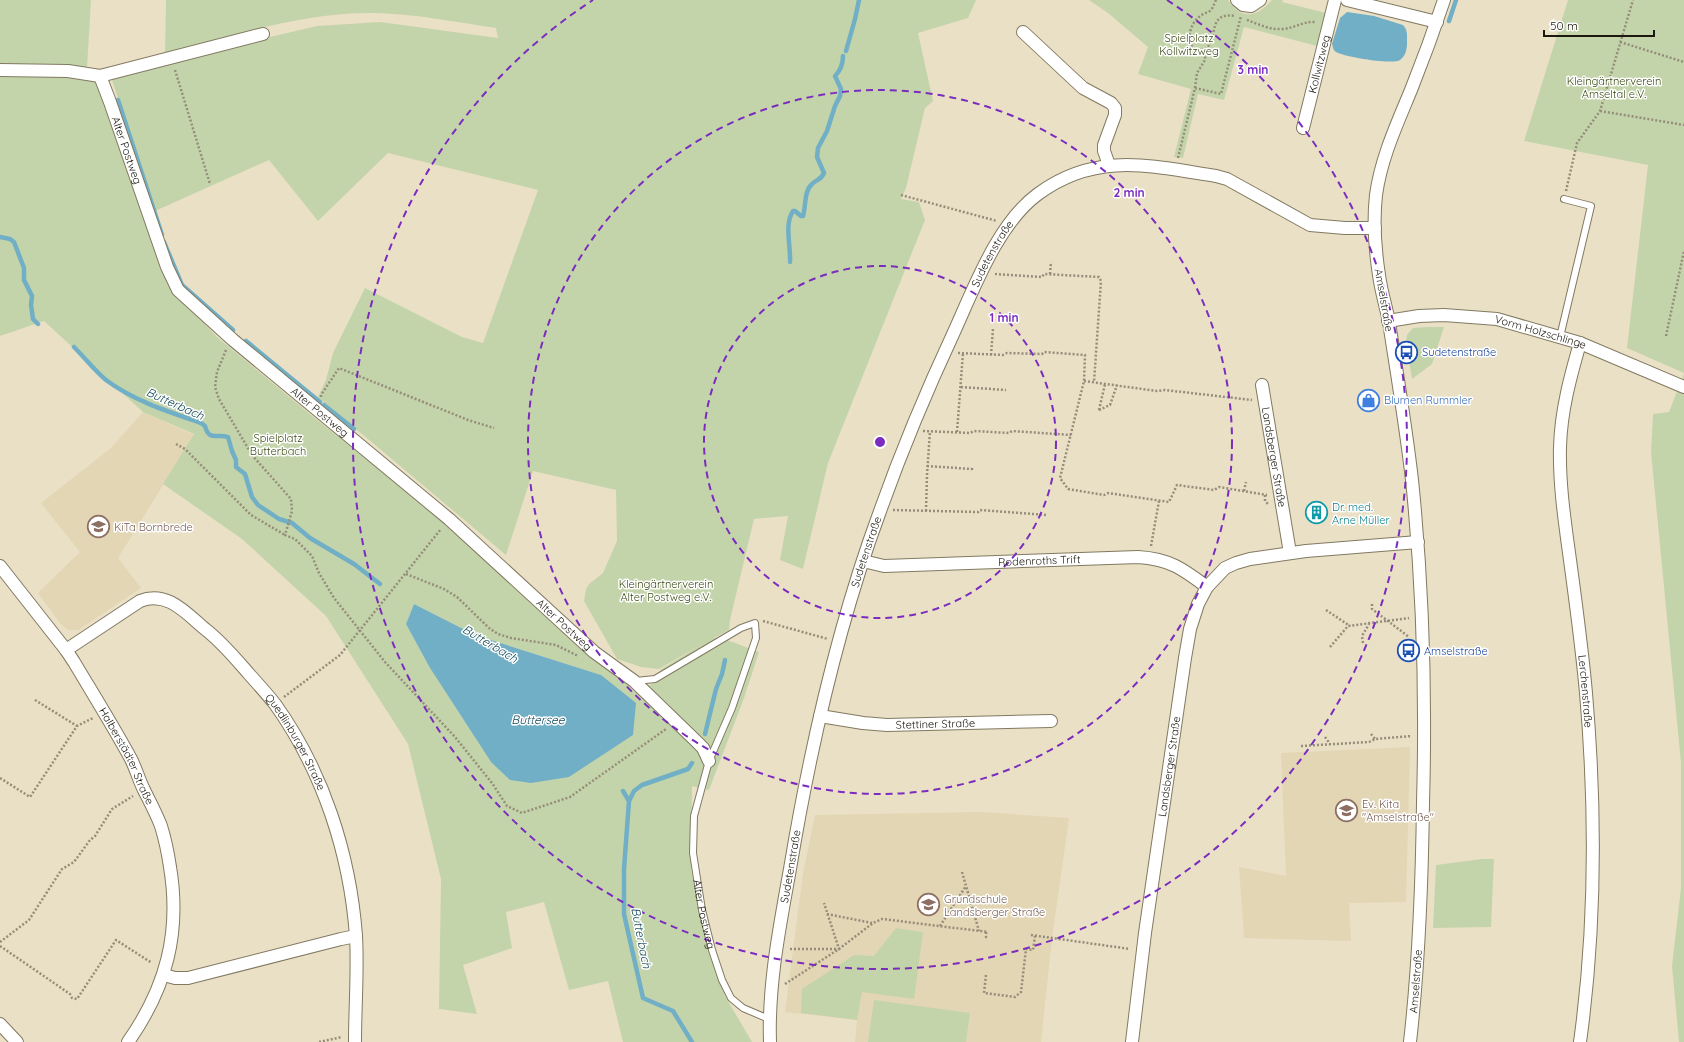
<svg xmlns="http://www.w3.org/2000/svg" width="1684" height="1042" font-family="Quicksand,sans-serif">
	<rect width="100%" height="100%" fill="#eae0c6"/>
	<g fill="#e3d6b5">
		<path d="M143 412 194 435 118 558 141 588 78 630H68L60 623 38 593 80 552 41 503 111 448Z"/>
		<path d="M1410 747 1406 902 1349 903 1351 941 1244 938 1239 867 1286 876 1281 753Z"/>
		<path d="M981 812 1069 818 1052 938 1041 1042H855L857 1020 785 1012 803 873 815 815Z"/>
	</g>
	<g fill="#c4d4aa" fill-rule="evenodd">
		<path d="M0 0H91L87 68 101 91 112 117 167 283 217 337 311 415 453 528 635 692 664 678 660 670 702 644 659 669 641 667 617 659 584 601 586 589 589 584 603 573 617 541 616 490 533 471 506 555 318 397 326 380 333 353 365 288 462 337 483 343 538 190 388 153 318 221 269 160 155 211 112 80 120 75 244 43 317 26 380 22 498 38 496 28C456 22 415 14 375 13 303 12 234 35 165 54L166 0H976L968 18 918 33 933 101 925 108 906 188 901 199 919 202 925 220 828 463 803 569 780 560 788 516 754 519 730 620 729 630 714 638 727 640 759 652 744 698 709 790 692 786 691 868 708 951 725 996 752 1042H623L608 981 569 990 544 902 506 912 512 948 463 965 477 1014 439 1009 441 879 408 744 326 616 242 539 163 484 194 434 143 412 44 321 0 336ZM414 604 475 635 601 675 633 734 569 777 491 762 430 668 406 624Z"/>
		<path d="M1089 0H1228C1242 21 1257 17 1272 0H1283L1282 2 1326 13 1317 46 1244 27 1224 100 1198 94 1183 158 1174 157 1191 89 1138 74 1148 47 1108 13Z"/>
		<path d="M1568 0H1684V373L1627 348 1648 165 1524 141Z"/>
		<path d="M1427 327H1444L1432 364 1412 379 1406 343 1407 335 1413 328Z"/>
		<path d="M1684 374V1042H1679L1672 966 1681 888V763L1651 452 1653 414 1669 412Z"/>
		<path d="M1482 859H1494L1491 927 1433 928 1436 865Z"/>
		<path d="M896 928 923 932 914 999 862 992 857 1020 801 1013 802 989 854 955 874 956Z"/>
		<path d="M874 1000 970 1013 966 1042H868Z"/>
	</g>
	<g fill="#70afc5">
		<path d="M1347 12 1374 16 1403 25C1408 30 1407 36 1407 43 1407 48 1406 56 1400 60 1393 65 1345 57 1336 52 1333 50 1333 47 1332 44L1340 18Z"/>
		<path d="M414 604 475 635 601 675 636 703 633 735 569 777 531 783 510 780 491 762 430 668 406 624Z"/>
	</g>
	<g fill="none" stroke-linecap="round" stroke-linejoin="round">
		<g stroke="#70afc5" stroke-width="4.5">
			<path d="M1449 21 1456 0"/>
			<path d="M846 51 855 19 859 0"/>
			<path d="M118 100 162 235"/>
			<path d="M0 237 10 239 14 242 24 268V280L32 296 31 305 33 319 38 324"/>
			<path d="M164 242 182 285 233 330"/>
			<path d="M790 262C791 247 784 224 793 211H795L801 216H803C806 206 804 191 812 184 817 179 821 180 824 173L817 157 818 148 827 131 835 106 840 96 841 89 835 76C841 70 843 64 843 56"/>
			<path d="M246 341 320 402"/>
			<path d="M74 347C85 358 95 371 106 380 134 401 169 412 201 423L205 426C209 442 217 433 228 437L232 451 236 460V467L245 474 252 497 258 505 279 519 292 523 310 538 354 564 380 584"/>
			<path d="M324 405 354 429"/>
			<path d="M705 734 716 689 722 674 725 660"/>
			<path d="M623 791 629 801 624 869V914L643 998 673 1011 692 1042"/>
			<path d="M629 801 634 791 642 785 688 769 692 763"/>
		</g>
		<defs>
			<g id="service">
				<path d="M1560 337 1591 206 1564 199"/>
				<path id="s1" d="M636 681 655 679 741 628 755 623 756 638 732 708 709 761 694 816 693 853 702 910 712 950 722 980 731 998 743 1008 769 1019"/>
			</g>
			<g id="minor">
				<path d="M1237 0 1243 5 1251 6 1260 0"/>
				<path d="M1347 0 1437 22"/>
				<path d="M1023 32 1083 88 1111 103 1115 108V115L1104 145V151L1109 165"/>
				<path d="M0 70 68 71 100 76 263 34"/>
				<path id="s2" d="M100 76 110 102 167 267 178 290 233 340 449 519 594 652 634 681 695 740 703 748 709 761"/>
				<path id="s3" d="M1303 128 1335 0"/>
				<path id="s4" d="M1388 321 1419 316 1444 315 1497 319 1580 343 1684 387"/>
				<path id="s5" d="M1580 343C1570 378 1561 411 1560 447 1559 485 1565 523 1570 560 1576 604 1582 648 1586 693 1596 809 1596 927 1580 1042"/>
				<path id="s6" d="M1262 385 1290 553"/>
				<path id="s7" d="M863 561 884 566 1138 557C1170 559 1183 569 1207 587"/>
				<path id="s8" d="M0 566 66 650 74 662C93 694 113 726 131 759 136 769 139 780 144 790 150 802 156 813 161 826 165 839 168 853 170 867 181 933 166 988 128 1042"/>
				<path id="s9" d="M66 650 140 601C167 590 186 613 205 629 222 642 235 658 249 674 258 684 267 694 275 704 323 771 350 854 356 936 358 971 355 1007 355 1042"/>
				<path id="s10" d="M820 716 863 723 887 725 1051 721"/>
				<path d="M164 975 175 978H188L341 939 356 936"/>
				<path d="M0 1024 17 1042"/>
				<path id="s11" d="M770 1042C768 984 780 925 790 869 810 749 837 628 879 514 901 452 926 392 954 332 974 288 998 223 1038 194 1096 151 1151 166 1216 176L1227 179 1310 225 1345 228H1375"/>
				<path id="s12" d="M1132 1042 1145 933 1185 658 1190 629 1198 604 1207 587 1225 568 1236 563 1250 559 1306 551 1418 542"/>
				<path id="s13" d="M1410 1042C1419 963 1422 883 1423 803 1426 695 1423 587 1412 480 1406 427 1397 374 1389 322 1386 306 1381 291 1379 275 1375 249 1373 222 1376 195 1381 158 1397 124 1411 90 1423 60 1434 30 1444 0"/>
			</g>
		</defs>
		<use href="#service" stroke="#817961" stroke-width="8"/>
		<use href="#minor" stroke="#817961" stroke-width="14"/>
		<g stroke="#958d7a" stroke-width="2.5" stroke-dasharray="2 2" stroke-linecap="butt">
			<path d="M1216 0C1214 4 1213 8 1210 11 1206 13 1202 14 1199 17 1189 25 1186 42 1195 50 1225 53 1201 10 1235 16"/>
			<path d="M1247 20C1258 24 1270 30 1281 29 1294 29 1302 21 1316 22"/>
			<path d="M1620 42 1684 62"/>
			<path d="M175 70 210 184"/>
			<path d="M1195 88 1197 73 1205 60V50"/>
			<path d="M1600 111 1684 125"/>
			<path d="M1178 158 1195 88 1221 94 1241 16"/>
			<path d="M1566 191 1577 143 1600 111 1633 0"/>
			<path d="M901 195 997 221"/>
			<path d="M995 274 1042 277 1044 274 1099 277 1101 281 1094 382"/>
			<path d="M1050 274 1051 262"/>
			<path d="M1666 336 1684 251"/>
			<path d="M226 350 217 372 215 387 219 399 252 455 291 499 292 511 285 535 295 539 312 556 319 573 334 598 385 662 455 737 492 783 507 806 522 813 570 797 666 729"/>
			<path d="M958 353 1003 355 1007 353 1042 354 1044 352 1085 355 1084 381 1060 478 1068 489 1104 495 1108 493 1169 502 1177 485 1214 490 1219 487 1267 495"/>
			<path d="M991 355 993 329"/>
			<path d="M1084 381 1157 391 1165 390 1252 400"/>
			<path d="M961 387 1006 390"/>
			<path d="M321 397V395L339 368 468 420 494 428"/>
			<path d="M1099 410 1110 405 1117 385"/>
			<path d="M1099 410 1105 384"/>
			<path d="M923 431 970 433 974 431 1009 433 1012 431 1071 435"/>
			<path d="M957 432 963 353"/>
			<path d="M176 444 185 449 251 515 285 535"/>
			<path d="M927 466 972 469V466"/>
			<path d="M1244 491 1246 482"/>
			<path d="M1265 495V501L1269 505"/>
			<path d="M893 510 978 512 980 510 1047 515"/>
			<path d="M926 511 927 475 930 431"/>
			<path d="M1151 546 1159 501"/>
			<path d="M406 574 444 589 457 597 489 628 498 634 511 638 556 645 578 656"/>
			<path d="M1372 604V609L1409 637"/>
			<path d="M1326 610 1350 626"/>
			<path d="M763 621 828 639"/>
			<path d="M1363 643 1362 636 1369 624"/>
			<path d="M1330 647 1348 626 1409 618"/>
			<path d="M284 697 340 655 441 529"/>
			<path d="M35 700 77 726"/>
			<path d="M1371 734 1375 739"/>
			<path d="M1325 737 1330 744"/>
			<path d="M1301 746 1369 742 1375 739 1412 736"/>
			<path d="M0 778 30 797 77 726 93 718"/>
			<path d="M962 872 979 931"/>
			<path d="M827 914 872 923"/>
			<path d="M940 926 966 886"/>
			<path d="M986 932V937H987"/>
			<path d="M1031 935 1130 949"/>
			<path d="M0 942 29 920 62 869 74 862 90 840 95 836 112 809 133 796"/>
			<path d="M0 946 70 994 72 998 77 999 116 940 152 963"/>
			<path d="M790 949H839L824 903"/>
			<path d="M986 975 984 993 1015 997 1021 992 1026 949 1033 950 1035 936"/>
			<path d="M785 984 839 949 873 923 882 919 988 932"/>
			<path d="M319 1042 342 1037"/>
		</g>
		<use href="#service" stroke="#fff" stroke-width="6"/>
		<use href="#minor" stroke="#fff" stroke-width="12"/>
	</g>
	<g fill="none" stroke="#7b2cbf" stroke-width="2" stroke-dasharray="7 5">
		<circle cx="880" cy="442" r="176"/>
		<circle cx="880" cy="442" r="352"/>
		<path d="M1167 0A527 527 0 1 1 593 0"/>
	</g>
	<defs>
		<symbol id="bus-ring" viewBox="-11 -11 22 22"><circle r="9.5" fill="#fff" stroke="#1a4fb4" stroke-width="1.5"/><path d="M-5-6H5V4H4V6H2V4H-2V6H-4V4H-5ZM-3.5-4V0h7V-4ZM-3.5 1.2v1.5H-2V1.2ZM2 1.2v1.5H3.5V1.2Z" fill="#1a4fb4"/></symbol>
		<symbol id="shop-ring" viewBox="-11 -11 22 22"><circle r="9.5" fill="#fff" stroke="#3f7fe0" stroke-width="1.5"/><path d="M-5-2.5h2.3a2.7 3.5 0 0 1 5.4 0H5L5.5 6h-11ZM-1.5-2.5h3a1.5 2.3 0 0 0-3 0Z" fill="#3f7fe0"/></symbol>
		<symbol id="building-ring" viewBox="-11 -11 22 22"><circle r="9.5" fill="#fff" stroke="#0f9aa8" stroke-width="1.5"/><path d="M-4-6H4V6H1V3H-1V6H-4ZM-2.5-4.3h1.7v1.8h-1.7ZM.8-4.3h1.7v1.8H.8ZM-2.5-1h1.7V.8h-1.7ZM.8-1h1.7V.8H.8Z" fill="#0f9aa8"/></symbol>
		<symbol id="school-ring" viewBox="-11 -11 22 22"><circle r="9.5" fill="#fff" stroke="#8d6e63" stroke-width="1.5"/><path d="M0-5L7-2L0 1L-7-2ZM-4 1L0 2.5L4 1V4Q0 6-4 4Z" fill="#8d6e63"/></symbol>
	</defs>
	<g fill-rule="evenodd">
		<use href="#bus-ring" x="1394" y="340" width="25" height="25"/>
		<use href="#shop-ring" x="1356" y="388" width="25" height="25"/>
		<use href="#building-ring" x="1304" y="500" width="25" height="25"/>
		<use href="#school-ring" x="86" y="514" width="25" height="25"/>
		<use href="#bus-ring" x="1396" y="638" width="25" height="25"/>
		<use href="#school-ring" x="1334" y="798" width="25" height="25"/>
		<use href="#school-ring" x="916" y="892" width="25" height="25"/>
	</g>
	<g text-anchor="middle" stroke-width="3" stroke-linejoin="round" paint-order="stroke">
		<g font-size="11" fill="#384911" stroke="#fff">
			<text x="1189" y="42">Spielplatz<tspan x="1189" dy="13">Kollwitzweg</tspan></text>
			<text x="1614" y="85">Kleingärtnerverein<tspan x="1614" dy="13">Amseltal e.V.</tspan></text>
			<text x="278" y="442">Spielplatz<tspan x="278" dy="13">Butterbach</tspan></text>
			<text x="666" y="588">Kleingärtnerverein<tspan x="666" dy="13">Alter Postweg e.V.</tspan></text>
		</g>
		<g font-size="11" fill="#1c180f" stroke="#fff">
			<text dy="4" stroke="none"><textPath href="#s3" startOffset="66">Kollwitzweg</textPath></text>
			<text dy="4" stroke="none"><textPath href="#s2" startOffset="79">Alter Postweg</textPath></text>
			<text dy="4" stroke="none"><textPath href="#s11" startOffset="825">Sudetenstraße</textPath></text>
			<text transform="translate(1384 300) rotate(80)" y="4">Amselstraße</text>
			<text dy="4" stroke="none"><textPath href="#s4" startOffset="155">Vorm Holzschlinge</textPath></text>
			<text dy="4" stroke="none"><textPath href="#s2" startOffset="415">Alter Postweg</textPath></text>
			<text dy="4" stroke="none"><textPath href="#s6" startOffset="73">Landsberger Straße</textPath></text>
			<text dy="4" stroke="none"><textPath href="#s11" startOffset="501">Sudetenstraße</textPath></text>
			<text dy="4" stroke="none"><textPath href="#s7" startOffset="177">Rodenroths Trift</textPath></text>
			<text dy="4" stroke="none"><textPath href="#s2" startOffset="739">Alter Postweg</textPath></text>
			<text dy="4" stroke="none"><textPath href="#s5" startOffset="352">Lerchenstraße</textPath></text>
			<text dy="4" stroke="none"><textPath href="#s10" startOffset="116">Stettiner Straße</textPath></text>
			<text dy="4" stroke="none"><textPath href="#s9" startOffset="310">Quedlinburger Straße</textPath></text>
			<text dy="4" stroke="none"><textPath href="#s8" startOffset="229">Halberstädter Straße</textPath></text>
			<text dy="4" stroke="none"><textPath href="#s12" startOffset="278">Landsberger Straße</textPath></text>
			<text dy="4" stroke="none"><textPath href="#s11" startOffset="177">Sudetenstraße</textPath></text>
			<text dy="4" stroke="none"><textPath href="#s1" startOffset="437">Alter Postweg</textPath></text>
			<text dy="4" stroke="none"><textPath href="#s13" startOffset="61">Amselstraße</textPath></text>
		</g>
		<g font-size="11" fill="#164399" stroke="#fff" text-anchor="start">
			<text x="1422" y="356">Sudetenstraße</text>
			<text x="1424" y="655">Amselstraße</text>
		</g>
		<g font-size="11" fill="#366cbe" stroke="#fff" text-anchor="start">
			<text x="1384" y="404">Blumen Rummler</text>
		</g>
		<g font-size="11" fill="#0d838f" stroke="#fff" text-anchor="start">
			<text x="1332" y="511">Dr. med.<tspan x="1332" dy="13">Arne Müller</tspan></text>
		</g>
		<g font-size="11" fill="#785e54" stroke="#fff" text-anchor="start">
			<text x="114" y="531">KiTa Bornbrede</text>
			<text x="1362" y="808">Ev. Kita<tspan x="1362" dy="13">"Amselstraße"</tspan></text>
			<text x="944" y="903">Grundschule<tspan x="944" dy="13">Landsberger Straße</tspan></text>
		</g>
		<g font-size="12" font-style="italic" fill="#104758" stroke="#fff">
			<text transform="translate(175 404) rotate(24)" y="4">Butterbach</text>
			<text transform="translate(490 644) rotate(31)" y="4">Butterbach</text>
			<text x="538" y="724">Buttersee</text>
			<text transform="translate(641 938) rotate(79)" y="4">Butterbach</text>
		</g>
	</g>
	<circle cx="880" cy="442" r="6" fill="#7b2cbf" stroke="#fff" stroke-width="2"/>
	<g font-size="12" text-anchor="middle" font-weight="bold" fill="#7b2cbf" stroke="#fff" stroke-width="3" stroke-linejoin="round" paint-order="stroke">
		<text x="1253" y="74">3 min</text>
		<text x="1129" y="197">2 min</text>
		<text x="1004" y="322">1 min</text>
	</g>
	<path d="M1544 30v6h110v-6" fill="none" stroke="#1c180f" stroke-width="2"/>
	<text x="1550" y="30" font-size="12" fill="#1c180f" stroke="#ffffff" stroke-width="3" paint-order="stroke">50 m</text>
</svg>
